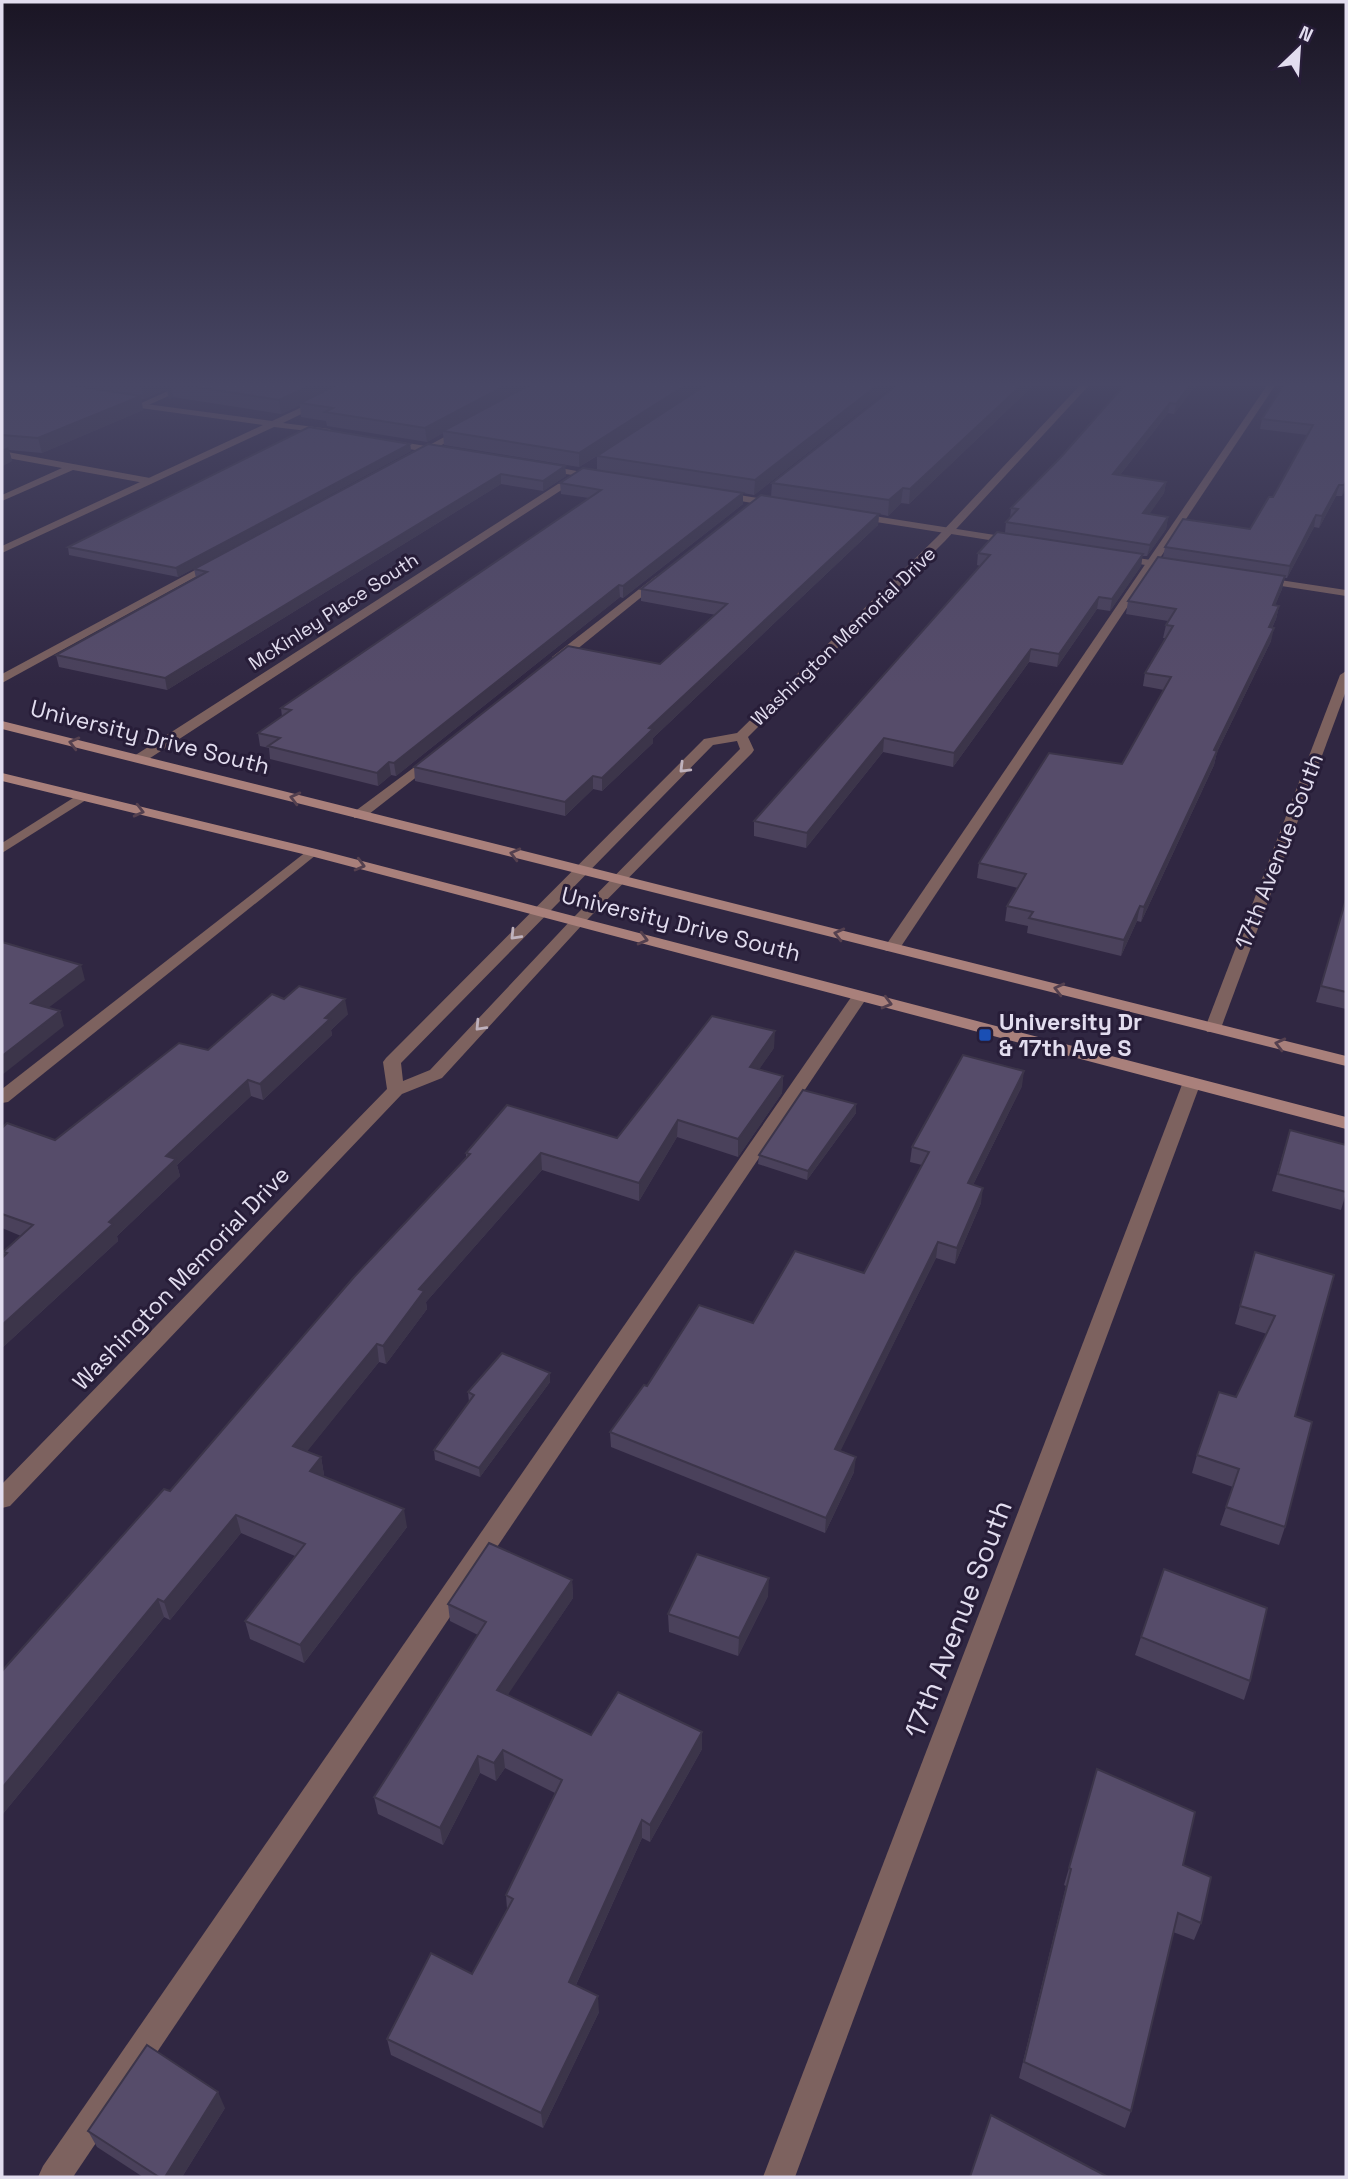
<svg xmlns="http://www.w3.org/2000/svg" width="1348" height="2179" font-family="'Space Grotesk',sans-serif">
	<rect width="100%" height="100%" fill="#302742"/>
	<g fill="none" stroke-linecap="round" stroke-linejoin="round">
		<g fill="#7d625f" fill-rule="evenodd">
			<path d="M190 381H202L144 407 137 405Z"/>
			<path d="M1270 381H1278L898 951H886L884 948Z"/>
			<path d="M463 427 466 432 417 458 409 456Z"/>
			<path d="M2 451 150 478 155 481 150 484 73 470 2 501V495L62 468 2 457Z"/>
			<path d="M210 562 219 564 2 683V674Z"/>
			<path d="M656 576 665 578 560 663H552V657Z"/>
			<path d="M432 754 437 755V761L364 818H354V812Z"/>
			<path d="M311 848 318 852 316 855 8 1102 2 1103V1089Z"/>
			<path d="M860 991 868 996 73 2177H38L43 2166 854 993Z"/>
		</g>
		<g fill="#7d625f" fill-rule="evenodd">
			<path d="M358 381H369L283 423 330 429 333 434 274 427 2 553V546L263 425 119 405 116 400 272 421Z"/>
			<path d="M389 440 444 449 449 452 444 455 386 445Z"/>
			<path d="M544 465 604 476 599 479 583 476 144 762H134V756L572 475 541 470 539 468Z"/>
			<path d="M720 492 776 501 781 504 776 507 717 497V493Z"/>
			<path d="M855 513 1014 538 1019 541 1014 544 851 518 850 516Z"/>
			<path d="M1118 555 1177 564 1182 567 1177 570 1114 560V556Z"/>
			<path d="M1260 577 1346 590V596L1256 582V578Z"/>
			<path d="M1346 671V691L1221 1028 1219 1032H1207L1205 1028 1340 675Z"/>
			<path d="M81 793 86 794V800L2 853V843Z"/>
			<path d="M1192 1077 1201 1082 795 2177H763L1183 1082Z"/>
		</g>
		<path fill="#7d625f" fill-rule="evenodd" d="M1084 381H1093L945 541 748 737 754 750 752 753 582 925 442 1078 402 1094 10 1506 2 1508V1484L387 1089 383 1062 386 1058 704 739 737 733 937 537ZM737 741 740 749 572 919 430 1070 403 1081 401 1063 713 745Z"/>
		<g fill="#a9807b" fill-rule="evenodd">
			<path d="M2 721 1346 1056V1066L2 729Z"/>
			<path d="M2 773 316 849 1346 1117V1129L307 855 2 781Z"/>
		</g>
	</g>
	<g fill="#4a415b">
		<path d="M2 381H899L754 495 743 493V504L623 598 620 597 396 776 391 775 378 786 270 759 269 748 260 746 258 733 282 717 281 708 589 498 561 494 560 483 597 470V456L579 467 444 445 443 433 427 442 327 426 326 421 301 417 300 405 281 414 173 397 169 399 167 389 144 399H141L143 410 42 453 9 450 12 461 2 466Z"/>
		<path d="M902 381H1038L909 504 901 503 888 516 879 514 878 525 653 738V743L602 791 593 789 565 816 415 781 414 767 660 664 716 615 641 601V589L771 497 772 483Z"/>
		<path d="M1199 381 1174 414 1168 413 1120 475 1166 482 1164 493 1149 514 1168 517 1166 529 1147 556H1142L1141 566 1110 611 1097 609 1057 667 1029 662 953 767 883 752 806 848 754 836V821L980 566 977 565 978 553 1005 533 1006 522 1010 518 1011 508Z"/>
		<path d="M1346 381V488L1342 496H1336L1319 528 1314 527 1287 578H1284L1282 589 1275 605 1279 606 1276 619 1272 628 1271 641 1217 752 1214 765 1141 922 1137 921 1121 956 1027 933 1028 926 1005 921 1007 906 1018 888 977 878 979 863 1122 764 1164 690 1143 686 1145 673 1166 638H1163L1166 625 1168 621 1126 614 1128 601 1163 557 1165 547 1250 529 1273 497 1307 435 1260 429 1262 419Z"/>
		<path d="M410 444 411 451 178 577 69 555 68 547Z"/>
		<path d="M428 444 565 466 566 476 543 491 501 484 167 690 59 667 56 655 196 578 194 569Z"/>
		<path d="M1346 899V1009L1316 1002Z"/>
		<path d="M284 999 348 1014 331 1030 332 1035 263 1100 251 1096 177 1165 180 1176 117 1236 118 1241 2 1348V1258L4 1256 3 1252 21 1236 2 1228V1128L55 1140 208 1050Z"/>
		<path d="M774 1048 759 1069 783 1076 782 1093 738 1157 677 1137 639 1201 542 1170 426 1302 427 1309 386 1364 379 1362 307 1451 321 1457 324 1475 323 1476 407 1527 304 1663 250 1639 245 1621 295 1556 241 1533 170 1620 164 1617 2 1815V1671L170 1491 466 1158V1153L617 1138Z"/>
		<path d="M1022 1086 973 1185 981 1203 955 1264 936 1258 840 1451 854 1472 825 1533 611 1447 610 1432 647 1386 753 1323 864 1273 922 1165 910 1162 912 1147Z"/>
		<path d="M856 1104V1113L807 1180 758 1164 759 1155Z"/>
		<path d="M1290 1130 1346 1145V1193L1341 1210 1272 1191Z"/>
		<path d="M1255 1252 1334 1275 1295 1416 1285 1527 1279 1545 1220 1525 1233 1487 1192 1473 1197 1455 1236 1397 1267 1334 1235 1324Z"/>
		<path d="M550 1373V1382L480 1477 435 1460 434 1450 469 1402 468 1392Z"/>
		<path d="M572 1580 573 1598 507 1695 591 1735 702 1749 650 1842 642 1838 576 1985 599 2012 543 2128 391 2055 387 2039 472 1974 507 1909 506 1895 555 1793 505 1768 496 1781 480 1773 443 1845 378 1814 374 1797 478 1635 450 1621 448 1604Z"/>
		<path d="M768 1596 738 1656 669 1632 668 1614Z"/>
		<path d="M1141 1637 1250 1681 1244 1700 1135 1655Z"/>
		<path d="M1183 1865 1201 1923 1194 1940 1173 1932 1131 2111 1125 2128 1019 2078 1066 1886 1064 1885 1069 1868Z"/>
		<path d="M225 2108 182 2177H143L97 2147 88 2131Z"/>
	</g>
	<g fill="#3c354a">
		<path d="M151 381H183L171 383 173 397 169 399 167 389 144 399 141 386Z"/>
		<path d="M320 381H351L300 403V405L281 414 279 400Z"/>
		<path d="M514 381H540L443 431V433L427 442 425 428Z"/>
		<path d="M692 381H713L579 467V453Z"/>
		<path d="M883 381H899L754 495 755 480Z"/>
		<path d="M1026 381H1038L909 504 910 489Z"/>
		<path d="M1193 381H1199L1174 414 1176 404Z"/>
		<path d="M141 396 143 410 42 453 38 438Z"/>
		<path d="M1170 403 1168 413 1112 485 1113 474Z"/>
		<path d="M410 444 411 451 178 577 176 568Z"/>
		<path d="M8 447 12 461 2 466V450Z"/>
		<path d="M565 466 566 476 543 491V481Z"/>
		<path d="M501 474V484L167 690 165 678Z"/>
		<path d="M1166 482 1164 493 1142 525 1143 513Z"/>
		<path d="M1346 482V488L1342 496 1344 485Z"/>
		<path d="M1339 485 1336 496 1319 528 1322 516Z"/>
		<path d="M903 488 901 503 888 516 889 500Z"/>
		<path d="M743 493V504L623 598V586Z"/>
		<path d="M879 514 878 525 653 738V743L602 791V778L649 728Z"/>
		<path d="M1316 515 1314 527 1287 578 1290 566Z"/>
		<path d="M1168 517 1166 529 1147 556 1150 545Z"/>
		<path d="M1143 554 1141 566 1110 611 1112 599Z"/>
		<path d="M1285 576 1282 589 1270 618 1273 605Z"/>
		<path d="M619 585 620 597 396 776 394 763Z"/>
		<path d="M1099 597 1097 609 1057 667 1059 654Z"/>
		<path d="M1279 606 1276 619 1266 640 1269 627Z"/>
		<path d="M1274 628 1271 641 1217 752 1214 765 1141 922 1144 907 1214 750Z"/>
		<path d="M1031 649 1029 662 953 767 954 753Z"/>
		<path d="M884 738 883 752 806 848 807 833Z"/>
		<path d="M389 762 391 775 378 786 377 773Z"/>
		<path d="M593 776V789L565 816V802Z"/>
		<path d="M1140 906 1137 921 1121 956 1124 940Z"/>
		<path d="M81 965 85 980 35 1018 31 1003Z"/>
		<path d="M345 999 348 1014 331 1030 332 1035 263 1100 260 1084 325 1018Z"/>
		<path d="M60 1011 64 1026 2 1075V1056Z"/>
		<path d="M775 1031 774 1048 749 1084 750 1067Z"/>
		<path d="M1024 1071 1022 1086 966 1199 968 1183Z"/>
		<path d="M783 1076 782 1093 738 1157V1139Z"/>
		<path d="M248 1080 251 1096 177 1165 180 1176 117 1236 118 1241 2 1348V1325L109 1222 166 1156Z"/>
		<path d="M856 1104V1113L807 1180 808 1171Z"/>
		<path d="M678 1120 677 1137 639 1201V1183Z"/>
		<path d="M541 1153 542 1170 426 1302 427 1309 386 1364 383 1346 419 1289Z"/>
		<path d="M983 1188 981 1203 955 1264 957 1248Z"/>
		<path d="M938 1242 936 1258 834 1464 835 1449Z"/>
		<path d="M377 1344 379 1362 297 1464 293 1446Z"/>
		<path d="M550 1373V1382L480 1477 479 1468Z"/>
		<path d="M321 1457 324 1475 314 1489 310 1471Z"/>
		<path d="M856 1457 854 1472 825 1533 826 1518Z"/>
		<path d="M404 1509 407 1527 304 1663 300 1645Z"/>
		<path d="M236 1515 241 1533 170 1620 164 1602Z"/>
		<path d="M769 1578 768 1596 738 1656 739 1638Z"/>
		<path d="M572 1580 573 1598 499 1708 497 1690Z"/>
		<path d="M158 1599 164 1617 2 1815V1788Z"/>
		<path d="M702 1732V1749L650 1842V1825Z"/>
		<path d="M503 1750 505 1768 496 1781 494 1763Z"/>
		<path d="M478 1756 480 1773 443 1845 440 1828Z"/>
		<path d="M642 1820V1838L570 1998 569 1982Z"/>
		<path d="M598 1996 599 2012 543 2128 541 2113Z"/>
		<path d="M218 2092 225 2108 182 2177H165Z"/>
	</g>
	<g fill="#564c6a" stroke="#3c354a" stroke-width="2">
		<path d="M2 381H43L141 396 38 438 2 435Z"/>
		<path d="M110 381H151L141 386Z"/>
		<path d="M175 381H320L279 400 171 383 166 385Z"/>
		<path d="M345 381H514L425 428 325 412 333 408 300 403Z"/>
		<path d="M537 381H692L579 453 443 431Z"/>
		<path d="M712 381H883L755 480 597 456Z"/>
		<path d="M902 381H1026L910 489 903 488 889 500 772 483Z"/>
		<path d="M1128 381H1193L1176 404 1170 403 1113 474 1166 482 1143 513 1168 517 1150 545 1006 522 1018 509 1011 508 1061 457Z"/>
		<path d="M1286 381H1346V482L1344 485H1339L1322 516 1316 515 1290 566 1165 547 1183 519 1250 529 1269 497H1273L1313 425 1262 419Z"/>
		<path d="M309 427 410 444 176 568 68 547Z"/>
		<path d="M428 444 565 466 543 481 501 474 165 678 56 655 207 572 194 569Z"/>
		<path d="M583 468 743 493 623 586 619 585 394 763 389 762 377 773 268 746 280 738 258 733 291 710 281 708 601 490 560 483Z"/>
		<path d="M761 495 879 514 649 728 653 729 602 778 593 776 565 802 414 767 568 646 660 664 727 604 641 589Z"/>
		<path d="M997 532 1143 554 1112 599 1099 597 1059 654 1031 649 954 753 884 738 807 833 754 821 990 555 978 553Z"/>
		<path d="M1158 557 1285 576 1273 605 1279 606 1269 627 1274 628 1214 750 1217 751 1144 907 1140 906 1124 940 1029 918 1033 912 1007 906 1026 874 979 863 1049 753 1122 764 1171 677 1145 673 1173 626 1166 625 1176 609 1128 601Z"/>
		<path d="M1346 899V992L1321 986Z"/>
		<path d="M2 942 81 965 31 1003 60 1011 2 1056Z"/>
		<path d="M299 986 345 999 325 1018 330 1019 260 1084 248 1080 166 1156 176 1159 109 1222 113 1224 2 1325V1258L7 1253 3 1252 33 1225 2 1214V1128L7 1123 55 1140 179 1043 208 1050 272 994 284 999Z"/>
		<path d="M712 1016 775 1031 750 1067 783 1076 738 1139 678 1120 639 1183 541 1153 419 1289 424 1291 383 1346 377 1344 293 1446 321 1457 310 1471 404 1509 300 1645 245 1621 305 1544 236 1515 164 1602 158 1599 2 1788V1671L164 1489 170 1491 354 1277 470 1154 466 1153 507 1105 617 1138Z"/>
		<path d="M963 1055 1024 1071 968 1183 983 1188 957 1248 938 1242 835 1449 856 1457 826 1518 610 1432 644 1385 647 1386 699 1305 753 1323 795 1251 864 1273 929 1152 912 1147Z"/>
		<path d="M803 1090 856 1104 808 1171 759 1155Z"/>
		<path d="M1290 1130 1346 1145V1192L1278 1174Z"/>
		<path d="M1255 1252 1334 1275 1295 1416 1312 1422 1285 1527 1226 1507 1239 1469 1197 1455 1219 1392 1236 1397 1275 1316 1240 1306Z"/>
		<path d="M502 1353 550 1373 479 1468 434 1450 474 1395 468 1392Z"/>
		<path d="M489 1543 572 1580 497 1690 591 1735 618 1692 702 1732 650 1825 642 1820 569 1982 598 1996 541 2113 387 2039 431 1953 472 1974 513 1899 506 1895 562 1780 503 1750 494 1763 478 1756 440 1828 374 1797 486 1622 448 1604Z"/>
		<path d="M697 1554 769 1578 739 1638 668 1614Z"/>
		<path d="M1164 1569 1267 1608 1250 1681 1141 1637Z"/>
		<path d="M1097 1769 1195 1812 1183 1865 1211 1877 1201 1923 1178 1913 1131 2111 1024 2062 1071 1869 1069 1868Z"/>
		<path d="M147 2045 218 2092 165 2177H159L88 2131Z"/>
		<path d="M991 2115 1108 2177H970Z"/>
	</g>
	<defs><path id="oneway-chevron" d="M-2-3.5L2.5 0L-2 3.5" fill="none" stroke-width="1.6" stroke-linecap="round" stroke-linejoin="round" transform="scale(1.75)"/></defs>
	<g stroke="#54404f">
		<use href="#oneway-chevron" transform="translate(74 743) rotate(-166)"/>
		<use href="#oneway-chevron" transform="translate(295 798) rotate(-166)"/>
		<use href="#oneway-chevron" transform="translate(139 811) rotate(14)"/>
		<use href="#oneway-chevron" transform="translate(515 854) rotate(-166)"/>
		<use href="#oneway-chevron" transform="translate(360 865) rotate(15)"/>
		<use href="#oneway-chevron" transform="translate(839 934) rotate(-166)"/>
		<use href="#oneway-chevron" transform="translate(643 939) rotate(15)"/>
		<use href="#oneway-chevron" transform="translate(1059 989) rotate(-166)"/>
		<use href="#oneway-chevron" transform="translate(887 1003) rotate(15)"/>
		<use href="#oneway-chevron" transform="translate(1280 1044) rotate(-166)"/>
	</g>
	<g stroke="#bfb2bd">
		<use href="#oneway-chevron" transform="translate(684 768) rotate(135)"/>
		<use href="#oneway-chevron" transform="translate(515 935) rotate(134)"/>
		<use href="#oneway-chevron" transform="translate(480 1026) rotate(133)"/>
	</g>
	<linearGradient id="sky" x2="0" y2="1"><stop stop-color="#1a1524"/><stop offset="0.56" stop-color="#484765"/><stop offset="1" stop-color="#484765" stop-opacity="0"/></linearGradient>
	<rect width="1348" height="686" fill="url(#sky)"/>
	<rect fill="#1a4fb4" stroke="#271d38" stroke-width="2.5" x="978" y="1028" width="14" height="14" rx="3.5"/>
	<g text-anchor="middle" stroke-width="6" stroke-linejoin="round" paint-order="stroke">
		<g font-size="19" fill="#e2ddef" stroke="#271d38">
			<text transform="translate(333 611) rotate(-33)" y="7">McKinley Place South</text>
			<text transform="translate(843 636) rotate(-44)" y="7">Washington Memorial Drive</text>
		</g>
		<g font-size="23" fill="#e2ddef" stroke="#271d38">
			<text transform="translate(150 737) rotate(14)" y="8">University Drive South</text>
			<text transform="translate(1279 851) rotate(-69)" y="8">17th Avenue South</text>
			<text transform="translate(681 924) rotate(14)" y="8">University Drive South</text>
			<text transform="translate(181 1278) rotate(-46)" y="8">Washington Memorial Drive</text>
		</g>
		<g font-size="23" font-weight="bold" fill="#e2ddef" stroke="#271d38" text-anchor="start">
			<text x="999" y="1030">University Dr<tspan x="999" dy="26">&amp; 17th Ave S</tspan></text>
		</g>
		<g font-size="28" fill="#e2ddef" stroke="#271d38">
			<text transform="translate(958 1619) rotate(-69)" y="10">17th Avenue South</text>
		</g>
	</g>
	<rect width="1348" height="2179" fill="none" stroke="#e2ddef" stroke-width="7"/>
	<g transform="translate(1299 49) rotate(25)" stroke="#271d38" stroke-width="5" paint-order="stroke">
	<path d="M0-5L12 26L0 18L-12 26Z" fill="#e2ddef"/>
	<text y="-10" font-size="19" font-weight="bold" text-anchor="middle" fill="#e2ddef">N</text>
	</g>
</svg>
